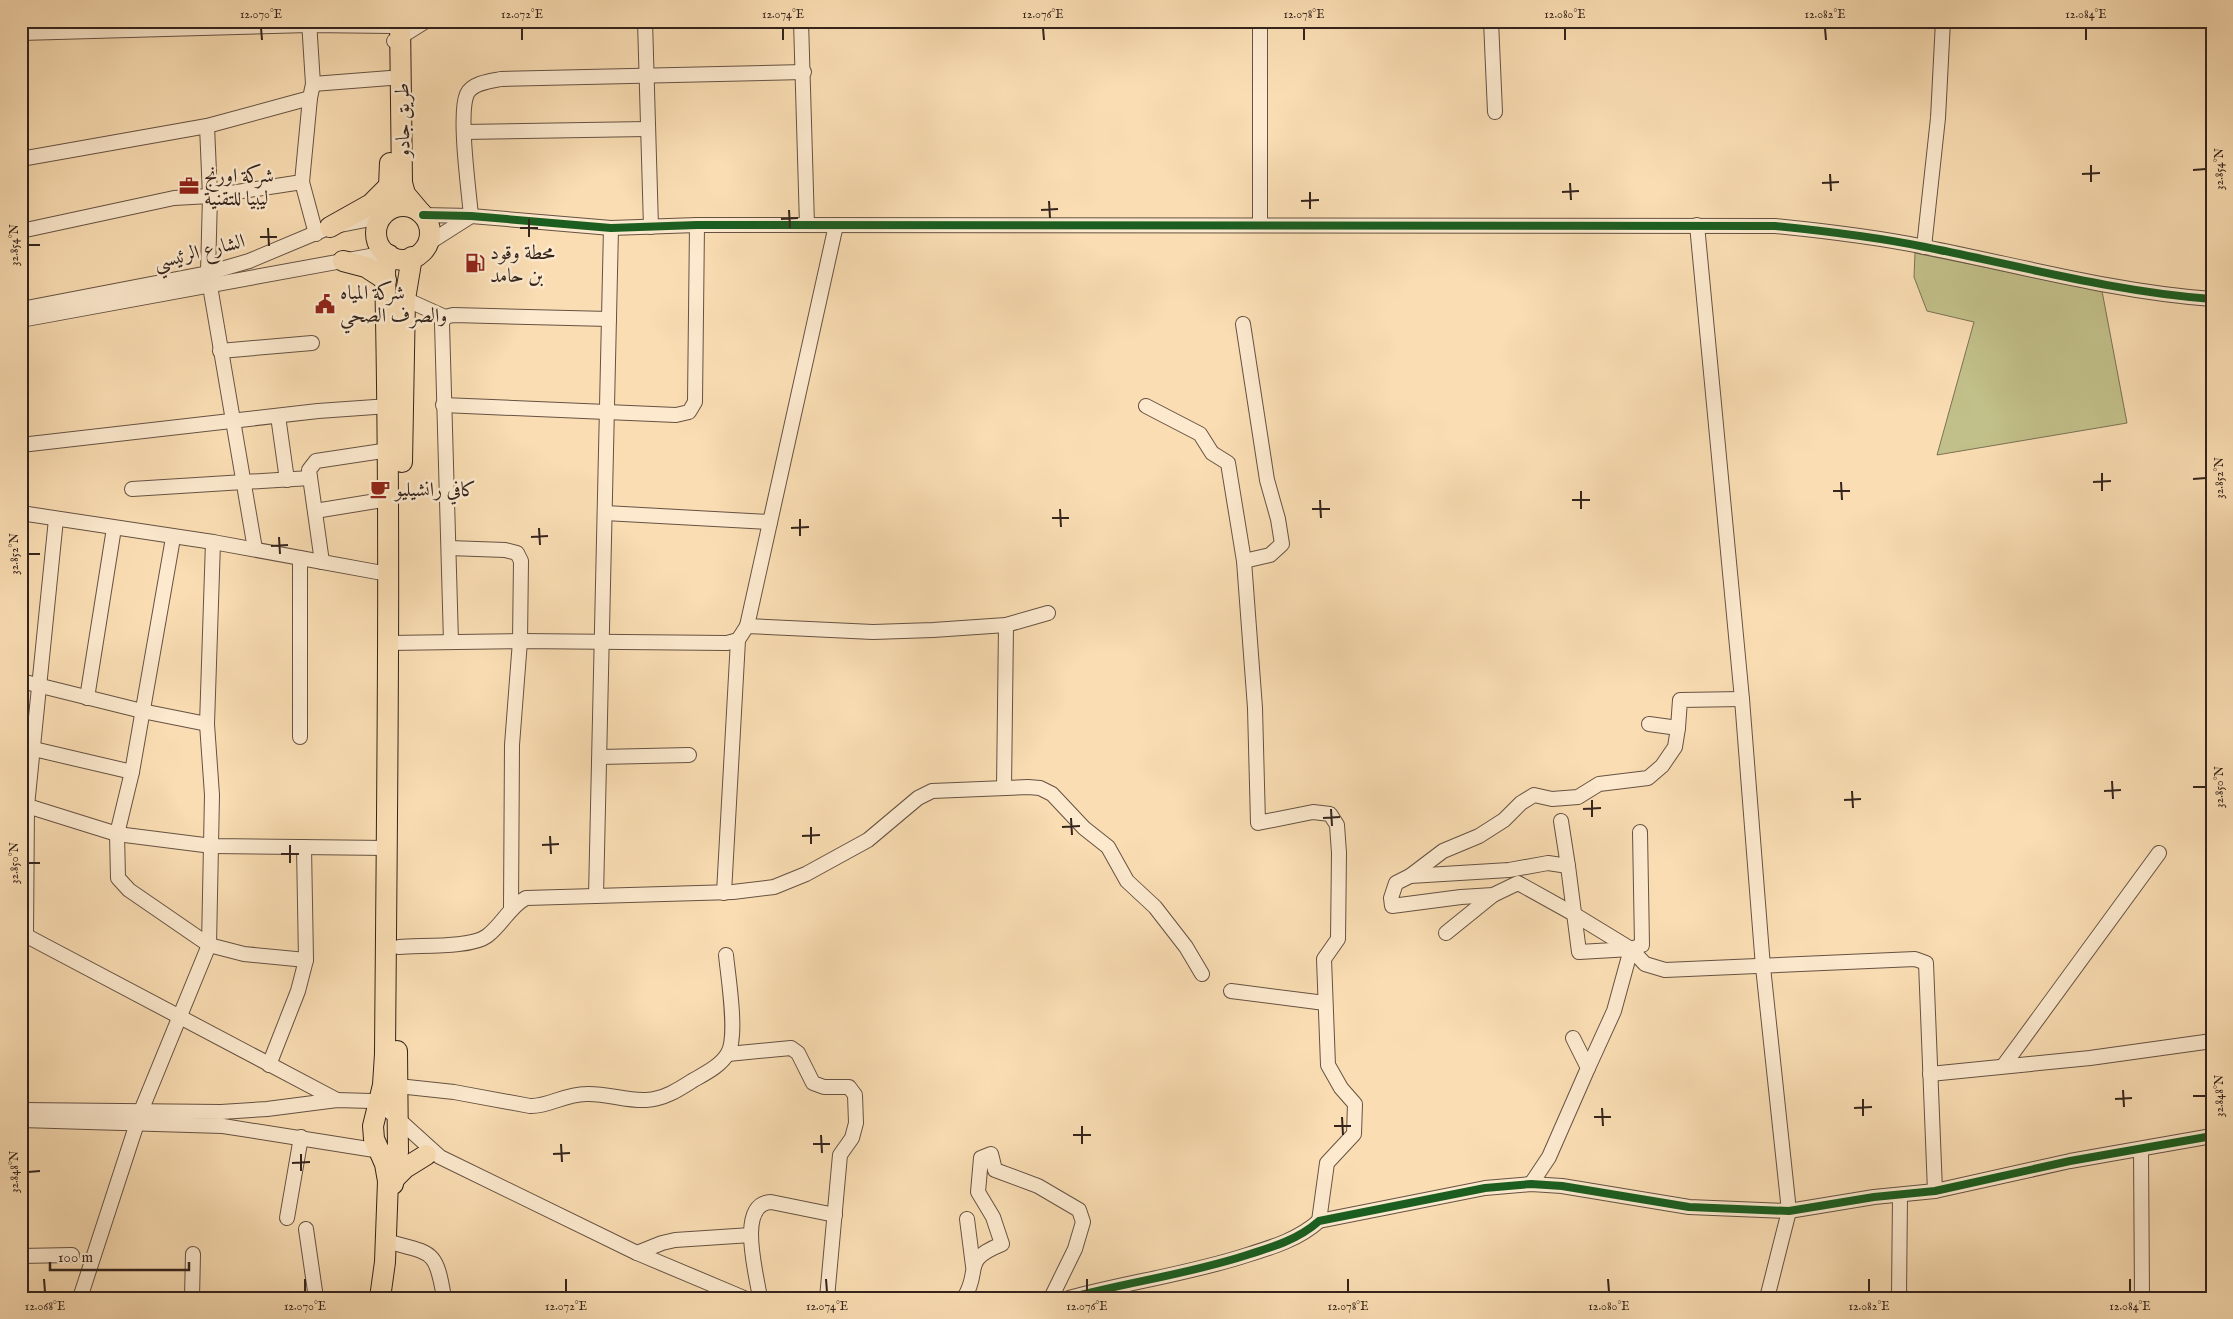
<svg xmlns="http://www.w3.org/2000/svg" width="2233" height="1319" font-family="'IM FELL English',Amiri,serif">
	<rect width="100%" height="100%" fill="#faddb3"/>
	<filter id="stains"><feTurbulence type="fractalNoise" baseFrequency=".004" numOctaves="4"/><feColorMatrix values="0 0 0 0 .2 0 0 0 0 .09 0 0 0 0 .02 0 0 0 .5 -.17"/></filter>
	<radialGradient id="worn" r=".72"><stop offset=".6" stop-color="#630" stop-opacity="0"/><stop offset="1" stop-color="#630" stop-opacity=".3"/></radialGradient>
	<path fill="#c2c08a" stroke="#7b7254" d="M1915 253 2102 291 2127 423 1937 455 1974 322 1927 311 1914 277Z"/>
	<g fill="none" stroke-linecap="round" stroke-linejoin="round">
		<defs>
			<g id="minor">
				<path d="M645 21 651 227"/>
				<path d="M801 21 807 225"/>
				<path d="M1491 21 1495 112"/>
				<path d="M21 33 309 25 392 26"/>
				<path d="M394 41 426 21"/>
				<path d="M313 84 390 78"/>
				<path d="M207 126 210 196 208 273"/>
				<path d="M464 132 647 129"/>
				<path d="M21 159 207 126 310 98 313 84 309 21"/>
				<path d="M302 182 316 234"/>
				<path d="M423 215 471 216 611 228 697 225 1775 226C1825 231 1876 237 1925 247 2021 266 2115 292 2212 299"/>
				<path d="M471 216C469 191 458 114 467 94 472 83 490 81 501 79L804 72"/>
				<path d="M1260 225V21"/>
				<path d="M1697 225 1742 699 1763 967 1789 1211 1767 1298"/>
				<path d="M21 231 174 198 210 196 302 182 310 98"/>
				<path d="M427 244 471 216"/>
				<path d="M1924 247 1938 118 1943 21"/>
				<path d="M210 286 255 549"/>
				<path d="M405 299 445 317 453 315 609 319"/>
				<path d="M21 309 208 273 249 261 330 227 381 217"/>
				<path d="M445 317 442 323 451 642"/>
				<path d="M21 320 386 253"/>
				<path d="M1243 324 1267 480 1278 519 1282 544 1270 555 1244 561"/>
				<path d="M220 351 312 343"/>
				<path d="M443 405 676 415 689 412 695 402 697 225"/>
				<path d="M1146 406 1200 434 1212 453 1228 463 1244 561 1255 708 1258 823 1313 812 1330 814 1337 825 1339 853 1338 939 1324 959 1328 1065 1341 1088 1355 1104 1354 1134 1327 1163 1319 1221"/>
				<path d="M278 416 287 480"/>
				<path d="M21 445 318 411 389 406"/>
				<path d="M132 489 310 478"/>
				<path d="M315 511 389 499"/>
				<path d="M21 513 213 542 388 574"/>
				<path d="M605 513 770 522"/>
				<path d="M173 538 132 772 117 834 118 878 129 890 209 945 244 954 306 960"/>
				<path d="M449 548 505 550 517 553 521 561 520 641 512 745 511 910"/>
				<path d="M322 562 309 470 316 461 389 450"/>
				<path d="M747 626 873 632 933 630 1006 625 1048 613"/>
				<path d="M388 643 520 641 727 643 738 640"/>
				<path d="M21 681 142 711 207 724"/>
				<path d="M87 698 114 528"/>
				<path d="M1649 724 1678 728 1680 700 1742 699"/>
				<path d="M300 737V558"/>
				<path d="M21 746 132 772"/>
				<path d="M600 757 689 755"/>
				<path d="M1004 788 1006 625"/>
				<path d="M21 804 117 834 212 846 388 848"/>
				<path d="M1561 821 1568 866 1548 863 1509 870 1410 876 1396 883 1391 898 1392 906 1461 897 1493 895 1518 883 1572 913 1631 949 1614 1011 1588 1068"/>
				<path d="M1568 866 1579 952 1631 949 1642 945 1640 832"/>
				<path d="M1410 876 1443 851 1479 836 1504 820 1521 803 1534 795 1552 799 1578 797 1599 784 1648 778 1662 766 1675 747 1678 728"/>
				<path d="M724 893 738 640 747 626 836 225"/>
				<path d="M596 896 611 228"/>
				<path d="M21 933 337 1100"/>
				<path d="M1446 933 1493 895"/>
				<path d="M26 935 27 806 56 519"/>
				<path d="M399 947C421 945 471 948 487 936 502 925 510 906 526 898L733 892 774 887 806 874 868 840 918 798 932 791 1028 787 1040 788 1052 794 1084 828 1108 847 1127 881 1155 907 1186 947 1202 974"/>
				<path d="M1631 949 1645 964 1665 970 1915 959 1926 963 1935 1191"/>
				<path d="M1231 991 1325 1003"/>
				<path d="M728 1054 791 1048 798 1053 813 1083 824 1087H849L855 1095 856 1123 852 1138 840 1155 827 1298"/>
				<path d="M269 1065 298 991 306 960 304 847"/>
				<path d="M2004 1065 2159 853"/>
				<path d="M1930 1074 2090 1058 2212 1041"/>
				<path d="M398 1086 454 1092 530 1106C547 1107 565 1094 586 1094 606 1093 626 1101 646 1100 664 1099 678 1090 692 1081 704 1074 721 1066 728 1053 738 1036 728 976 726 955"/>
				<path d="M21 1110 221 1112 267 1109 337 1100 371 1101 388 1110 440 1157 637 1253 744 1298"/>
				<path d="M21 1120 223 1126 387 1152"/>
				<path d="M2141 1149 2142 1298"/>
				<path d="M1531 1184 1549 1157 1588 1068 1573 1038"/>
				<path d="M287 1218 301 1137"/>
				<path d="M967 1219 973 1266"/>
				<path d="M306 1229 316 1298"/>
				<path d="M386 1241C432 1254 436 1248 444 1298"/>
				<path d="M637 1253 662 1243 675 1240 751 1235"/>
				<path d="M21 1256 72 1255"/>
				<path d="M80 1298 141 1111 209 945 212 795 207 724 213 542"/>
				<path d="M192 1298 193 1254"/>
				<path d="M760 1298C757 1276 736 1203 771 1202L835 1215"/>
				<path d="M964 1298C982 1269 960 1261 1002 1244L993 1217 978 1192 981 1158 991 1154 995 1170 1038 1186 1079 1210 1083 1222 1075 1249 1051 1298"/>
				<path d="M1069 1298C1128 1282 1189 1274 1247 1255 1273 1247 1299 1239 1319 1221L1485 1188 1531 1184 1562 1186 1689 1207 1789 1211 1874 1197 1935 1191 2070 1161 2212 1136"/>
				<path d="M1899 1298 1900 1195"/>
			</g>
			<g id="highway">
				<path d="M400 21 402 183 405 194 421 213"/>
				<circle cx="403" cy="233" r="27"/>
				<path d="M388 210 390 163"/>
				<path d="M330 227 371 204 390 185"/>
				<path d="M343 261 366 267 386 280"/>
				<path d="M402 462 405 299 412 257"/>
				<path d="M395 1178 405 1168 426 1155"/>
				<path d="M393 1184 398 1152 397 1051"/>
				<path d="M380 1298 385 1262 388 1181 385 1164 374 1139 373 1126 383 1085 385 1054C387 792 391 531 385 270L389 255"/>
			</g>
		</defs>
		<use href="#minor" stroke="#665242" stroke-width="16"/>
		<use href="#highway" stroke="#34241d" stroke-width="22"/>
		<use href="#minor" stroke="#fce9ce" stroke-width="14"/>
		<use href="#highway" stroke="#faddb3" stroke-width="20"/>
		<defs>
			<g id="cycleway">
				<path d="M423 215 471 216 611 228 697 225 1775 226C1825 231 1876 237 1925 247 2021 266 2115 292 2212 299"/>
				<path d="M1069 1298C1128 1282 1189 1274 1247 1255 1273 1247 1299 1239 1319 1221L1485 1188 1531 1184 1562 1186 1689 1207 1789 1211 1874 1197 1935 1191 2070 1161 2212 1136"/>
			</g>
		</defs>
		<use href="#cycleway" stroke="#fce9ce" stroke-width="11"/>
		<use href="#cycleway" stroke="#1b5e20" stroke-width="8"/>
	</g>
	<path fill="none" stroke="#34241d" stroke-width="2" d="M261 28 262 40M522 28V40M783 28V40M1043 28 1044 40M1304 28V40M1565 28V40M1825 28 1826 40M2086 28V40M2091 165V182M2193 170 2206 169M1830 174 1831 191M2082 174 2100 173M1570 183 1571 200M1822 183 1839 182M1310 192V209M1562 192 1579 191M1049 201 1050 218M1301 201 1319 200M789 210 790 228M1041 210 1058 209M529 219V237M781 219 798 218M268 228 269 246M520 228H538M260 237H277M28 245H40M2102 473V491M2193 479 2206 478M1841 482 1842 500M2093 482 2111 481M1581 491V509M1833 491H1850M1320 500 1321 518M1572 500H1590M1060 509 1061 527M1312 509H1330M1052 518H1069M800 519V536M539 528 540 545M791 528 809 527M279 537 280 554M531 537 548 536M271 546 288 545M28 554H40M2112 781 2113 799M2193 787H2206M1852 791 1853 808M2104 791 2121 790M1592 800V817M1844 800 1861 799M1331 809 1332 826M1583 809 1601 808M1071 818 1072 835M1323 818 1340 817M811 827V844M1062 827 1080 826M550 836 551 854M802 836 820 835M290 845V863M542 845 559 844M281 854H299M28 863H40M2123 1090 2124 1107M2193 1096H2206M1863 1099V1116M2115 1099 2132 1098M1602 1108 1603 1126M1854 1108 1872 1107M1342 1117 1343 1135M1594 1117H1611M1082 1126V1144M1334 1126H1351M821 1135 822 1153M1073 1135H1091M561 1144 562 1162M813 1144H830M301 1154V1171M553 1154 570 1153M292 1163 310 1162M28 1172 40 1171M44 1279 45 1292M305 1279V1292M566 1279V1292M826 1279 827 1292M1087 1279V1292M1348 1279V1292M1608 1279 1609 1292M1869 1279V1292M2130 1279V1292"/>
	<defs>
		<symbol id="office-bare" viewBox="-9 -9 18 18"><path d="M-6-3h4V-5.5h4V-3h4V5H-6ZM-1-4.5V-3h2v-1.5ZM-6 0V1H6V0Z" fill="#8f2418" stroke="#fce9ce" stroke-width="2.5" paint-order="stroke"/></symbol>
		<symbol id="fuel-bare" viewBox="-9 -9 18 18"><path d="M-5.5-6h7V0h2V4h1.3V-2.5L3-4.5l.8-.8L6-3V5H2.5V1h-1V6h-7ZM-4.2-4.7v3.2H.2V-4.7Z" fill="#8f2418" stroke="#fce9ce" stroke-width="2.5" paint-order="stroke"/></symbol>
		<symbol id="civic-bare" viewBox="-9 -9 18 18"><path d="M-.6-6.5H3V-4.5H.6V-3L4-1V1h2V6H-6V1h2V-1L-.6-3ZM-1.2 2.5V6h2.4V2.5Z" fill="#8f2418" stroke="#fce9ce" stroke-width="2.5" paint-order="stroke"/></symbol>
		<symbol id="cafe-bare" viewBox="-9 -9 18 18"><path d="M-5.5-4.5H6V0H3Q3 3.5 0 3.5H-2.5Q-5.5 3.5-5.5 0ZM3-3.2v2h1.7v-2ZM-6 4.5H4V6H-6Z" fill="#8f2418" stroke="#fce9ce" stroke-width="2.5" paint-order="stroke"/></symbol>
	</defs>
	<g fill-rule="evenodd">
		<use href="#office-bare" x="175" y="172" width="28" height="28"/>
		<use href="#fuel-bare" x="461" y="249" width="28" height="28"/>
		<use href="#civic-bare" x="311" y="290" width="28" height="28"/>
		<use href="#cafe-bare" x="366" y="475" width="28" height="28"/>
	</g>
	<g text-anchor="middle" stroke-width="5" stroke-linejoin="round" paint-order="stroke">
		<g font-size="20" fill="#34241d" stroke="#fce9ce">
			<text transform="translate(402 120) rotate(-91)" y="7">طريق جادو</text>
			<text transform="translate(199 251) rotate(-14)" y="7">الشارع الرئيسي</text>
		</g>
		<g font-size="20" fill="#34241d" stroke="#fce9ce" text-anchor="start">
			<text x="204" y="182">شركة اورنج<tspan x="204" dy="23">ليبيا للتقنية</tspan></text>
			<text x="490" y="259">محطة وقود<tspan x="490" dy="23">بن حامد</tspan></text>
			<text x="340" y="299">شركة المياه<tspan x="340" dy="23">والصرف الصحي</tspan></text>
			<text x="395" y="496">كافي رانشيليو</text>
		</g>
	</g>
	<rect width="2233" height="1319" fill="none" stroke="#faddb3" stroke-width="55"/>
	<path d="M50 1262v8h139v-8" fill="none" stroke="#34241d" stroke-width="2.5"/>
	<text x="58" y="1262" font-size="15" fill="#34241d" stroke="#fce9ce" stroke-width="4" paint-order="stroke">100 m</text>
	<rect x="28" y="28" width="2178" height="1264" fill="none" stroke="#34241d" stroke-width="2"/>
	<g font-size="12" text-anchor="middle" fill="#34241d">
		<text x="261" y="18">12.070°E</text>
		<text x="522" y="18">12.072°E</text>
		<text x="783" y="18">12.074°E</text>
		<text x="1043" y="18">12.076°E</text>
		<text x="1304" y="18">12.078°E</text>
		<text x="1565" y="18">12.080°E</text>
		<text x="1825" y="18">12.082°E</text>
		<text x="2086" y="18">12.084°E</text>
		<text transform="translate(2219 169) rotate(-90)" y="4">32.854°N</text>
		<text transform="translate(14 245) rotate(-90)" y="4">32.854°N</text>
		<text transform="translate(2219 478) rotate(-90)" y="4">32.852°N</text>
		<text transform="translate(14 554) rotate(-90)" y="4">32.852°N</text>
		<text transform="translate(2219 787) rotate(-90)" y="4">32.850°N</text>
		<text transform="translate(14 863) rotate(-90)" y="4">32.850°N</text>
		<text transform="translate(2219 1096) rotate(-90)" y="4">32.848°N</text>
		<text transform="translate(14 1172) rotate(-90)" y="4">32.848°N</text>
		<text x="45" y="1310">12.068°E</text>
		<text x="305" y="1310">12.070°E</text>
		<text x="566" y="1310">12.072°E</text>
		<text x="827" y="1310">12.074°E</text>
		<text x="1087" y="1310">12.076°E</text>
		<text x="1348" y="1310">12.078°E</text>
		<text x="1609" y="1310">12.080°E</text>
		<text x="1869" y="1310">12.082°E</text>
		<text x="2130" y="1310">12.084°E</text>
	</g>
	<rect width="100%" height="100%" filter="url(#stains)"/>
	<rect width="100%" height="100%" fill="url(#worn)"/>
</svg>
